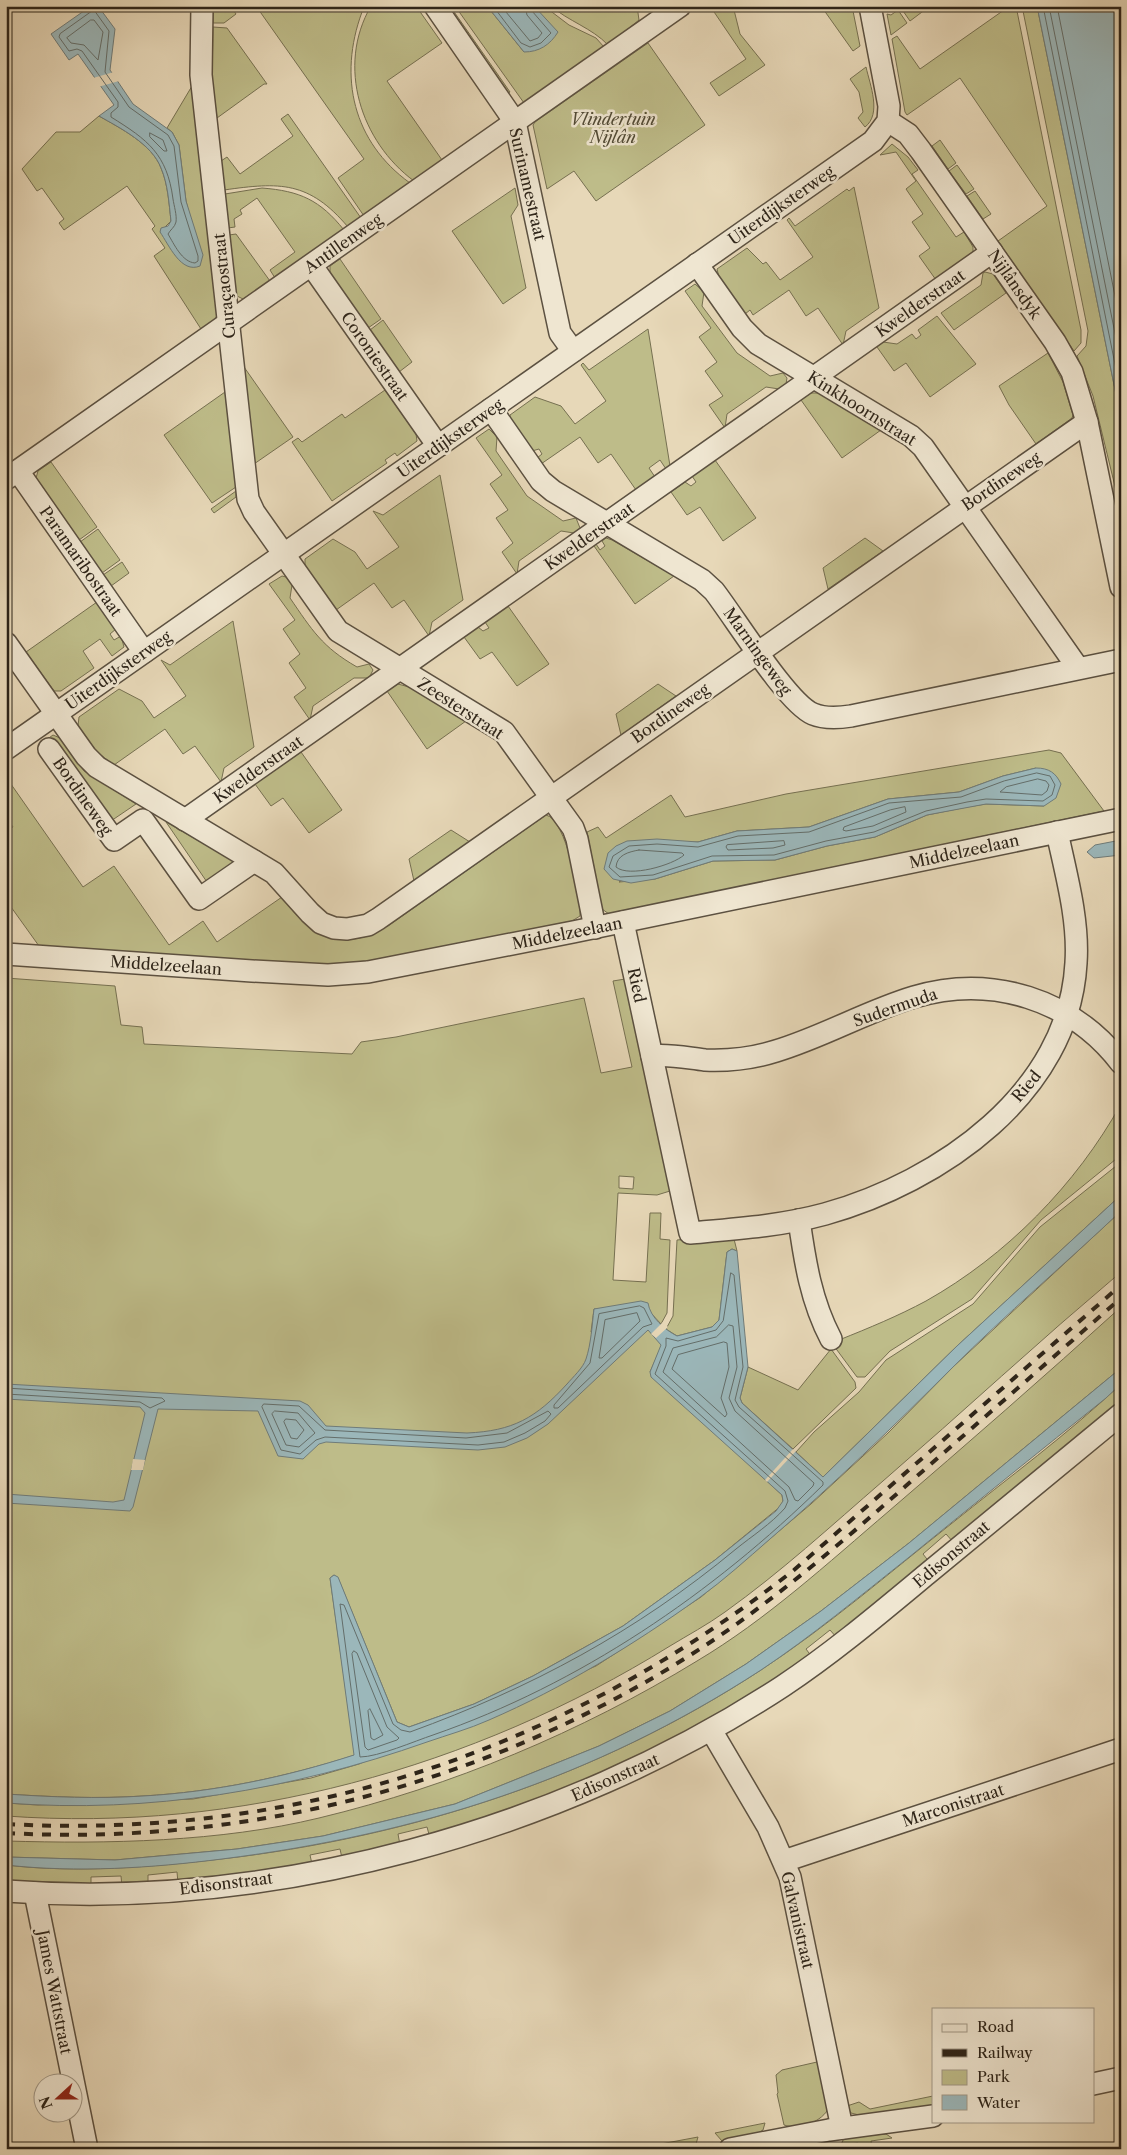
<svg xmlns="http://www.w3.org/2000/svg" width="1127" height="2155" font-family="'Libre Caslon Text',serif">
	<rect width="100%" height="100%" fill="#e7d8b8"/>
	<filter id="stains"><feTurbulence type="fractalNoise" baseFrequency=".004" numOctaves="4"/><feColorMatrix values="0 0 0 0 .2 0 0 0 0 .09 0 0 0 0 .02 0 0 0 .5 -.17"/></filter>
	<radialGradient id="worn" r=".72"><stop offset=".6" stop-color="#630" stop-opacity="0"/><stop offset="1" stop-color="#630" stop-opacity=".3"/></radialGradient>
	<g fill="#bebc89" stroke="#767051" fill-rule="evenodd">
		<path d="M213 6H240L234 11 236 14 224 23H213Z"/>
		<path d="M256 6H353L362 12C338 77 353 142 410 183L364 216 338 178 364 159Z"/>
		<path d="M371 6H416L442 43 387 81 442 160 414 181C361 142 336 66 371 6Z"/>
		<path d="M442 6H450L510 92 504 96Z"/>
		<path d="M455 6H487L524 52 539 12 534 6H544L569 25 596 38 604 47 524 103Z"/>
		<path d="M551 6H637L639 20 608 45C592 28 568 21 551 6Z"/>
		<path d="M710 6H733L740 34 765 65 719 96 710 83 746 59Z"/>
		<path d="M821 6H852L860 46 853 51Z"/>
		<path d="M903 6H930L910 21 901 8Z"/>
		<path d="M1002 6H1016L1081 330V343L1074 351 998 241 1047 206 960 78 907 115 905 112 892 39 897 36 920 69 1004 10Z"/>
		<path d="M1022 6H1037L1121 419V511L1093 396 1077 356 1086 346 1088 331Z"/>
		<path d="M898 10 907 23 891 35 887 14 891 15Z"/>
		<path d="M213 27 227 28 267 84H264L217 118 212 79Z"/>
		<path d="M648 43 705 125 596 201 574 171 547 189 533 125 535 122Z"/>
		<path d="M866 67C870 85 882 114 865 127L858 118 863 112 859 92 850 79Z"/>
		<path d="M192 86 217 315 215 320 201 329 154 256 165 248 152 229 155 226 127 186 64 230 59 223 64 219 42 188 37 191 22 169 56 132H80L99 116C120 128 152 144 161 168 168 184 169 204 171 221L160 232 191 222 186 201 179 145 172 132 167 128Z"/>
		<path d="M288 114 361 218 348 227C309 181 280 182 224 190L221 161 227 157 240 174 293 136 281 119Z"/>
		<path d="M940 140 956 163 948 169 932 146Z"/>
		<path d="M892 144 908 157 918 170 912 174 956 237 964 232 973 247V253L936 280 919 256 930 248 912 222 923 214 906 189 916 181 896 152 880 155Z"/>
		<path d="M957 165 974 189 966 194 949 171Z"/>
		<path d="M854 187 879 308 846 331 843 345 818 308 806 316 789 290 753 315 750 310 745 314 719 277 717 269 747 248 763 264 766 262 780 280 813 257 787 220 789 218 795 226 847 189 849 191Z"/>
		<path d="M262 188C300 191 320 200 344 230L275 278 270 270 295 252 257 198 240 210 242 214 234 219 235 227 228 228 225 194Z"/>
		<path d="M515 188 518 205 511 216 526 288 503 304 452 231Z"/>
		<path d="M975 191 991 214 983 219 967 196Z"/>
		<path d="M236 234 270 281 243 299 235 295 229 235Z"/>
		<path d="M340 259 381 319 368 328 330 274V266Z"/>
		<path d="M985 272 993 274 1006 293 954 330 941 313 981 285 983 273Z"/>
		<path d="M695 284 704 292 702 306 737 353 770 376 783 373 787 378 786 384 779 389 766 387 727 414 725 428 709 405 723 396 705 371 717 362 699 337 711 328 685 291Z"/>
		<path d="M937 316 976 364 930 397 906 363 894 371 877 347 883 342 897 344 912 334 916 339 921 335 918 330Z"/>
		<path d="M383 320 412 362 399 372 370 330Z"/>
		<path d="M648 329 670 466 666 469 660 460 649 468 655 477 636 490 611 454 598 463 580 437 541 464 537 458 542 454 539 449 532 451 510 418V415L535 397 561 406 575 424 606 401 581 365 583 363 589 370Z"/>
		<path d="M1048 353 1063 382 1073 415 1072 418 1036 444 1009 405 999 386Z"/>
		<path d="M244 367 293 437 254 464Z"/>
		<path d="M385 390 416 434 417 441 397 456 395 453 385 460 387 463 332 501 292 442 298 438 302 442 342 414 345 418Z"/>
		<path d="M225 392 236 487 212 503 164 435Z"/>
		<path d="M811 393H818L881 430 842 458 801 400Z"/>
		<path d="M489 429 497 437 496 451 527 496 563 521 576 518 580 528 574 533 561 531 519 561 517 574 502 552 513 543 496 518 508 510 490 484 502 475 476 438Z"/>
		<path d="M715 460 756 518 723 541 700 507 687 515 671 492 685 482 691 486 696 482 692 476Z"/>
		<path d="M51 462 97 527 79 540 36 478 38 471Z"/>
		<path d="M440 475 463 600 432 622 429 636 404 600 392 608 374 583 336 610 305 566V559L333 539 355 552 367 569 399 547 373 511 383 515Z"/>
		<path d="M236 491V497L214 513 211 509Z"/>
		<path d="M98 529 120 560 102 573 80 542Z"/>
		<path d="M606 538 612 540 674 576 635 604 594 546 596 544 600 550 605 546 602 541Z"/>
		<path d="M865 538 883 551 828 589 823 568Z"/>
		<path d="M122 562 129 573 111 586 103 575Z"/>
		<path d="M282 576 286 577 292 585 290 598C312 630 322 647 357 667L369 664 373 670 369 678H354L313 706 310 720 294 697 306 688 289 663 300 654 283 629 295 620 269 584Z"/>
		<path d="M97 602 116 629 110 634 114 640 121 636 124 647 112 656 100 639 83 651 94 668 61 691H54L26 652Z"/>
		<path d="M508 606 549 664 517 686 492 652 480 659 464 637 478 627 483 631 489 628 485 622Z"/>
		<path d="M233 621 254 747 224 768 221 782 195 746 183 754 165 729 114 765 97 752 78 726 79 717 119 689 142 701 154 718 186 696 161 660 170 665Z"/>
		<path d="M398 684 409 687 466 721 427 749 387 691Z"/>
		<path d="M658 684 676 696 621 735 616 714Z"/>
		<path d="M53 735 60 738 84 771 136 804 108 823 39 745Z"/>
		<path d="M1049 750 1061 753 1104 811 648 906 609 914 602 909 587 832 598 827 606 838 671 795 685 817 786 794ZM1036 768 1044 806 986 804 967 807 927 815 875 837 827 846 775 860 713 861 655 879 619 882 689 842H698L737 831 809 827 888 799 959 792 1003 776Z"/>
		<path d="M301 752 342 810 309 833 283 798 271 806 255 784Z"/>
		<path d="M6 777 83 887 114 866 169 945 203 921 217 942 282 897C302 925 326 947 364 937 372 935 381 927 388 926L546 815C566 819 581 897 580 916L572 921C484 939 391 966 301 964L39 946 6 900V832L13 827 6 817Z"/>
		<path d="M166 822 237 863 209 885Z"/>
		<path d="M451 830 470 842 414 881 409 859Z"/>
		<path d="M6 978 115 986 121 1025 142 1027 144 1044 352 1054 361 1042 396 1037 584 998 601 1073 632 1067 613 981 625 979 670 1191 657 1195 618 1193 613 1280 646 1282 650 1213H661L660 1239 670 1240 667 1313 661 1324 649 1311 594 1309 591 1332 650 1330 662 1345 650 1372 782 1495 783 1501 781 1506 715 1560 623 1626 533 1676 474 1704 409 1727 397 1722 338 1578 334 1575 330 1578 355 1755C286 1777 215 1792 143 1796 98 1799 51 1797 6 1794ZM619 1176 634 1177 633 1189 619 1188Z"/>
		<path d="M1121 1104V1155L1041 1220 972 1299 890 1351 865 1377H857L834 1346 839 1340C869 1328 898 1316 926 1301 1006 1256 1076 1185 1121 1104Z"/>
		<path d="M1121 1162V1195L957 1346 823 1477 796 1452 814 1432 859 1392 886 1360 973 1304 1040 1227Z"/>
		<path d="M1121 1211V1272C1040 1340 963 1412 883 1481 831 1526 781 1572 725 1612 707 1625 688 1635 670 1646 473 1768 239 1833 6 1816V1803L38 1805 193 1799 311 1778 359 1764 596 1666 701 1597 811 1504 888 1433 954 1366Z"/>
		<path d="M733 1235 737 1251 732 1249 727 1252 719 1320 712 1327 677 1336 666 1329 673 1316 677 1240Z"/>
		<path d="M1121 1307V1368L909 1543 821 1611 746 1664 670 1711 599 1746 455 1804 323 1836 237 1849 115 1860 6 1857V1841C108 1844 220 1842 319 1818 452 1786 581 1732 697 1661 766 1620 828 1563 889 1511 967 1444 1045 1376 1121 1307Z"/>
		<path d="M831 1349 855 1382 856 1388 793 1449 742 1403 740 1398 748 1367 798 1390Z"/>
		<path d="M1121 1384V1405L954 1543 946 1534 923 1554 930 1563 837 1638 830 1630 806 1649 812 1657 723 1714 590 1782 430 1838 427 1827 398 1834 400 1845 342 1858 340 1849 310 1855 312 1864 178 1883 177 1872 148 1875V1886L122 1887 121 1876 91 1877V1888L6 1884V1865C83 1874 162 1866 238 1857 425 1833 604 1773 761 1670 828 1626 889 1573 951 1524 1008 1478 1068 1434 1121 1384Z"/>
		<path d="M817 2062 820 2063 829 2107C823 2122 799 2130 784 2125L777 2094 778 2093 776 2075 782 2070Z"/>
		<path d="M933 2096V2107L863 2116 851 2113 847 2106 859 2102 870 2109Z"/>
		<path d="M765 2123 763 2130 758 2133 722 2141 715 2133Z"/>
		<path d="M886 2134 892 2138 871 2141 872 2148 859 2149 858 2143 841 2145 843 2140 848 2137Z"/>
		<path d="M698 2137 696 2144 690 2147 651 2149 650 2146Z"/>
	</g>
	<g fill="#9bb7ba" stroke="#6f7c7a">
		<path d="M91 6H98L115 29 110 70 133 104 172 132 179 145 186 201 203 255 200 266C181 274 169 245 160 232L161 228 168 226 171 221C169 204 168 184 161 168 152 144 120 128 99 116L114 105 78 54 69 60 51 34Z"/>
		<path d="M487 6H534L558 32C550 45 539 52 524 52Z"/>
		<path d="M1037 6H1121V419Z"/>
		<path d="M1036 768C1049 768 1056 773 1061 784L1056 798 1044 806 986 804 943 812 927 815 875 837 827 846 775 860 713 861 655 879 631 883 613 879 604 869 608 853 616 846 627 841 657 839 698 842 737 831 809 827 888 799 959 792 1003 776Z"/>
		<path d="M1121 840V855L1094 858 1087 852 1095 845Z"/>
		<path d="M1121 1195V1211C1065 1264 1006 1314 952 1368 893 1427 833 1485 770 1539 747 1559 724 1580 699 1598 633 1645 563 1688 489 1720 469 1729 447 1735 427 1742 291 1790 150 1814 6 1803V1794C51 1797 98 1799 143 1796 215 1792 286 1777 354 1755L330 1578 334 1575 338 1577 397 1722 409 1727 474 1704 533 1676 623 1626 715 1560 776 1511 783 1501 782 1495 651 1377 650 1372 661 1345 648 1330 548 1424 527 1438 505 1447 478 1450 326 1442 319 1444 303 1459 278 1456 258 1411 158 1409 133 1507 130 1511 6 1503V1494L113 1502 124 1500 145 1413 140 1407 6 1399V1384L300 1401 308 1405 326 1426 467 1433C513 1431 536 1418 567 1384 573 1377 583 1368 586 1359 591 1344 592 1326 594 1309L641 1301 648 1303C650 1317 665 1330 677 1336L712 1327 719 1320 727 1252 732 1249 737 1251 748 1367 740 1398 742 1403 823 1477 957 1346Z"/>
		<path d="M1121 1368V1384L1106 1398C1040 1451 974 1504 908 1558 860 1596 812 1636 761 1670 593 1779 419 1834 222 1859 152 1868 77 1873 6 1865V1857L115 1860 237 1849 323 1836 455 1804 599 1746 670 1711 746 1664 821 1611 909 1543Z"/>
	</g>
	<g fill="#e7d8b8">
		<path d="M114 72 119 81 98 87 94 82 93 78Z"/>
		<path d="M663 1322 668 1327 656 1338 651 1334Z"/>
		<path d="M793 1449 796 1451 767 1482 765 1480Z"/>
		<path d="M133 1459 145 1460 143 1470H131Z"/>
	</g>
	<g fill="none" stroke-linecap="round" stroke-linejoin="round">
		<g stroke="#646e6a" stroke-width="1">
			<path d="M493 6 521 43 530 47 541 43 551 33 532 11 531 6"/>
			<path d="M501 6 530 41 538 38 542 33 527 15 525 6"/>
			<path d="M1043 6 1121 394"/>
			<path d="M1049 6 1121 363"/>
			<path d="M1057 6 1121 326"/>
			<path d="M94 10 109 31 105 72 129 107 168 135 174 146 181 202 198 256V261L195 263C182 262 174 244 168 234 170 230 175 227 176 222 177 215 174 206 173 199 167 154 148 140 111 117V113L118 107V102L82 51 77 49 69 51 59 37 60 34Z"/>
			<path d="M91 20H94L103 32 98 60 84 45 71 43 67 38Z"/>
			<path d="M150 133 163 140 167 151H164L150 137Z"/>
			<path d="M1037 773 1050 776 1055 785 1052 795 1043 801 986 799 967 802 926 811 874 832 826 841 774 855 712 856 653 875 620 877 609 867 613 856 629 846 657 844 698 847 738 836 809 832 889 803 961 797 1004 781Z"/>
			<path d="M1038 779 1046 781 1049 785 1047 791 1042 795 1000 792 1006 787Z"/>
			<path d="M905 807 906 812 873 826 846 831 843 830 844 827 890 810Z"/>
			<path d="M784 841 785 845 773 848 728 850 726 847 727 845Z"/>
			<path d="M639 850 682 853 684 855C673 865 629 878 616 867 617 855 628 852 639 850Z"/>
			<path d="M731 1273 734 1275 743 1367 735 1400 739 1407 823 1482V1485C712 1594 580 1684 433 1735 415 1741 378 1757 360 1757L340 1604 344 1605 393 1724 401 1730 410 1732C531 1688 636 1632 736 1549 752 1536 771 1524 785 1508L788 1501 785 1491 655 1374 666 1346V1338L678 1341 716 1330 723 1321Z"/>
			<path d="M640 1306 644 1308 652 1324 643 1327 558 1408H554V1405L590 1363 599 1314Z"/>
			<path d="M637 1313 640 1321 602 1358H599L605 1320Z"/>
			<path d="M729 1325 733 1326 737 1367 729 1398 735 1411 814 1483 813 1486 798 1501 795 1500 789 1487 663 1372 673 1348 716 1337Z"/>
			<path d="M724 1342 727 1343 729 1367 721 1398 727 1414 725 1417 672 1369 678 1355Z"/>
			<path d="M6 1388 162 1398 165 1401 150 1408 140 1402 6 1394"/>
			<path d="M264 1404 299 1406 325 1430 466 1438 507 1433 548 1411 551 1414 545 1421 525 1433 504 1442 478 1445 325 1437 316 1440 300 1454 281 1450 262 1407Z"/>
			<path d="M275 1411 298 1413 315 1433 299 1447 286 1445 272 1414Z"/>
			<path d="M286 1419 296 1420 304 1430 297 1439 291 1438 284 1422Z"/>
			<path d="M354 1651 357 1653 387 1727 399 1738 397 1740 368 1750 365 1747 352 1654Z"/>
			<path d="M370 1709 383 1735 374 1740 371 1738 368 1711Z"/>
		</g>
		<defs>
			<g id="minor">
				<path d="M202 6 201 75 248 499 254 512 338 631 504 732 573 828 577 839 595 928"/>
				<path d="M435 6 515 122 560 333 573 351"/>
				<path d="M888 121 908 134 921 151 1055 342 1072 372 1087 422 1121 587"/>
				<path d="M697 264 742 328 758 344 911 436 923 447 1078 668"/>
				<path d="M312 266 438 446"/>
				<path d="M491 409 541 481 553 491 702 580 714 591C735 618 787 703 813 714 825 719 838 718 851 716L1121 660"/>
				<path d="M18 471 144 652"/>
				<path d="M6 479 680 6"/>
				<path d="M6 643 86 756 97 767 274 873 310 913 321 923 334 928 347 929 368 925 378 919 1087 422"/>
				<path d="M6 749 873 141 888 121 889 106 870 6"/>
				<path d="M49 749 114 840 143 820 199 899 254 861"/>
				<path d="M185 820 992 252"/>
				<path d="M623 922 690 1233C735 1229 781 1226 825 1214 940 1182 1069 1093 1076 963 1079 920 1066 874 1057 832"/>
				<path d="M6 954 252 971 328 975 368 972 573 932 1121 819"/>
				<path d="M652 1056C670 1054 687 1058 705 1060 729 1061 754 1058 776 1051 823 1037 867 1011 914 997 991 974 1072 999 1121 1063"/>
				<path d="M799 1220C805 1262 811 1301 831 1339"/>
				<path d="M711 1730 768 1827 790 1877 842 2128"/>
				<path d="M784 1861 1121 1749"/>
				<path d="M6 1891C271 1911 562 1831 783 1686 834 1652 880 1613 927 1574 992 1521 1056 1467 1121 1414"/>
				<path d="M35 1893 87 2149"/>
				<path d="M1093 2084 1121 2078"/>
				<path d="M730 2149 829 2130 933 2116"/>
			</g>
		</defs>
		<use href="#minor" stroke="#5c5141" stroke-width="24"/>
		<use href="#minor" stroke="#efe6d1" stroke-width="21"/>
		<g stroke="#2d2419" stroke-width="4" stroke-dasharray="9 9" stroke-linecap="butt">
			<path d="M6 1824C301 1840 563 1750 794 1570L1121 1285"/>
			<path d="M6 1833C258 1847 509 1778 718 1637 785 1591 847 1538 908 1484 979 1422 1050 1360 1121 1298"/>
		</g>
	</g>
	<g text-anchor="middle" stroke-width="5" stroke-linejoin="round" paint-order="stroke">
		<g font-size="16" font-style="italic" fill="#514a35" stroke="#efe6d1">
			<text x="613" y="125">Vlindertuin<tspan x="613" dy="18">Nijlân</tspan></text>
		</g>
		<g font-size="16" fill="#2d2419" stroke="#efe6d1">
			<text transform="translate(528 184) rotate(77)" y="6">Surinamestraat</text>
			<text transform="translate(781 205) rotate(-35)" y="6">Uiterdijksterweg</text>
			<text transform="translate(343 243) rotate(-35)" y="6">Antillenweg</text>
			<text transform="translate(1015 284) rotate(55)" y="6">Nijlânsdyk</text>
			<text transform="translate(224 286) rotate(-96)" y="6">Curaçaostraat</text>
			<text transform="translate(920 303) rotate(-35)" y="6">Kwelderstraat</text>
			<text transform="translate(375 356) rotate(55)" y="6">Coroniestraat</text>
			<text transform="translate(862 408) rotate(32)" y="6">Kinkhoornstraat</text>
			<text transform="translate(450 438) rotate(-35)" y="6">Uiterdijksterweg</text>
			<text transform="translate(1001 481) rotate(-34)" y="6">Bordineweg</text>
			<text transform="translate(589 536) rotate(-35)" y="6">Kwelderstraat</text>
			<text transform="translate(81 561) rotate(55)" y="6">Paramaribostraat</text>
			<text transform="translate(758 651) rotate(54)" y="6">Marningeweg</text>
			<text transform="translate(118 670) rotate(-35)" y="6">Uiterdijksterweg</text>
			<text transform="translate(461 708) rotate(33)" y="6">Zeesterstraat</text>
			<text transform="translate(670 713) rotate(-35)" y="6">Bordineweg</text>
			<text transform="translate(258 769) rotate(-35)" y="6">Kwelderstraat</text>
			<text transform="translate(83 796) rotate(55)" y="6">Bordineweg</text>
			<text transform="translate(964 851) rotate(-12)" y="6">Middelzeelaan</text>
			<text transform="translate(567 933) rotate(-11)" y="6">Middelzeelaan</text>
			<text transform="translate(166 965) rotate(4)" y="6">Middelzeelaan</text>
			<text transform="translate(637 985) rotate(78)" y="6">Ried</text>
			<text transform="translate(895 1007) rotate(-19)" y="6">Sudermuda</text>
			<text transform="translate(1026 1086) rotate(-50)" y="6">Ried</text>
			<text transform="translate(951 1554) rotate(-40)" y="6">Edisonstraat</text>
			<text transform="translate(615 1777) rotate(-24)" y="6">Edisonstraat</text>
			<text transform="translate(953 1805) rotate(-18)" y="6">Marconistraat</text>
			<text transform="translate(226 1883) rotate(-7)" y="6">Edisonstraat</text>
			<text transform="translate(798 1920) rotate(77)" y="6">Galvanistraat</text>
			<text transform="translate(55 1992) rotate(79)" y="6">James Wattstraat</text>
		</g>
	</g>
	<rect width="1127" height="2155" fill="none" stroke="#e7d8b8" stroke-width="25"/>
	<rect x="8" y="8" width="1112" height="2140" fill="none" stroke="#2d2419" stroke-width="2.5"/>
	<rect x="12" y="12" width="1102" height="2130" fill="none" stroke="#2d2419"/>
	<rect x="932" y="2008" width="162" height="115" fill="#efe6d1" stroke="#a19887"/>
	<rect x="942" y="2024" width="25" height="8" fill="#efe6d1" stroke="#a19887"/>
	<text x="977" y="2032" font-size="15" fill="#2d2419">Road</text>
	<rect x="942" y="2049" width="25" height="8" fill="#2d2419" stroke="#a19887"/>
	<text x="977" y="2058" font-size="15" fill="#2d2419">Railway</text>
	<rect x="942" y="2070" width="25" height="15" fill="#bebc89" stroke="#a19887"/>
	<text x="977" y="2082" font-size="15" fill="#2d2419">Park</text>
	<rect x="942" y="2095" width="25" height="15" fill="#9bb7ba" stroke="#a19887"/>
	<text x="977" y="2108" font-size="15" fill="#2d2419">Water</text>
	<g transform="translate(58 2098) rotate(249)"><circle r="24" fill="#efe6d1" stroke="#a19887"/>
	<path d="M0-4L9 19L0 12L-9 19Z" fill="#8f2418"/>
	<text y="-8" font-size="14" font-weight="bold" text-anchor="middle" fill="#2d2419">N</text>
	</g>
	<rect width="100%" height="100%" filter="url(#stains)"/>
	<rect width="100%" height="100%" fill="url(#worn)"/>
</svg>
